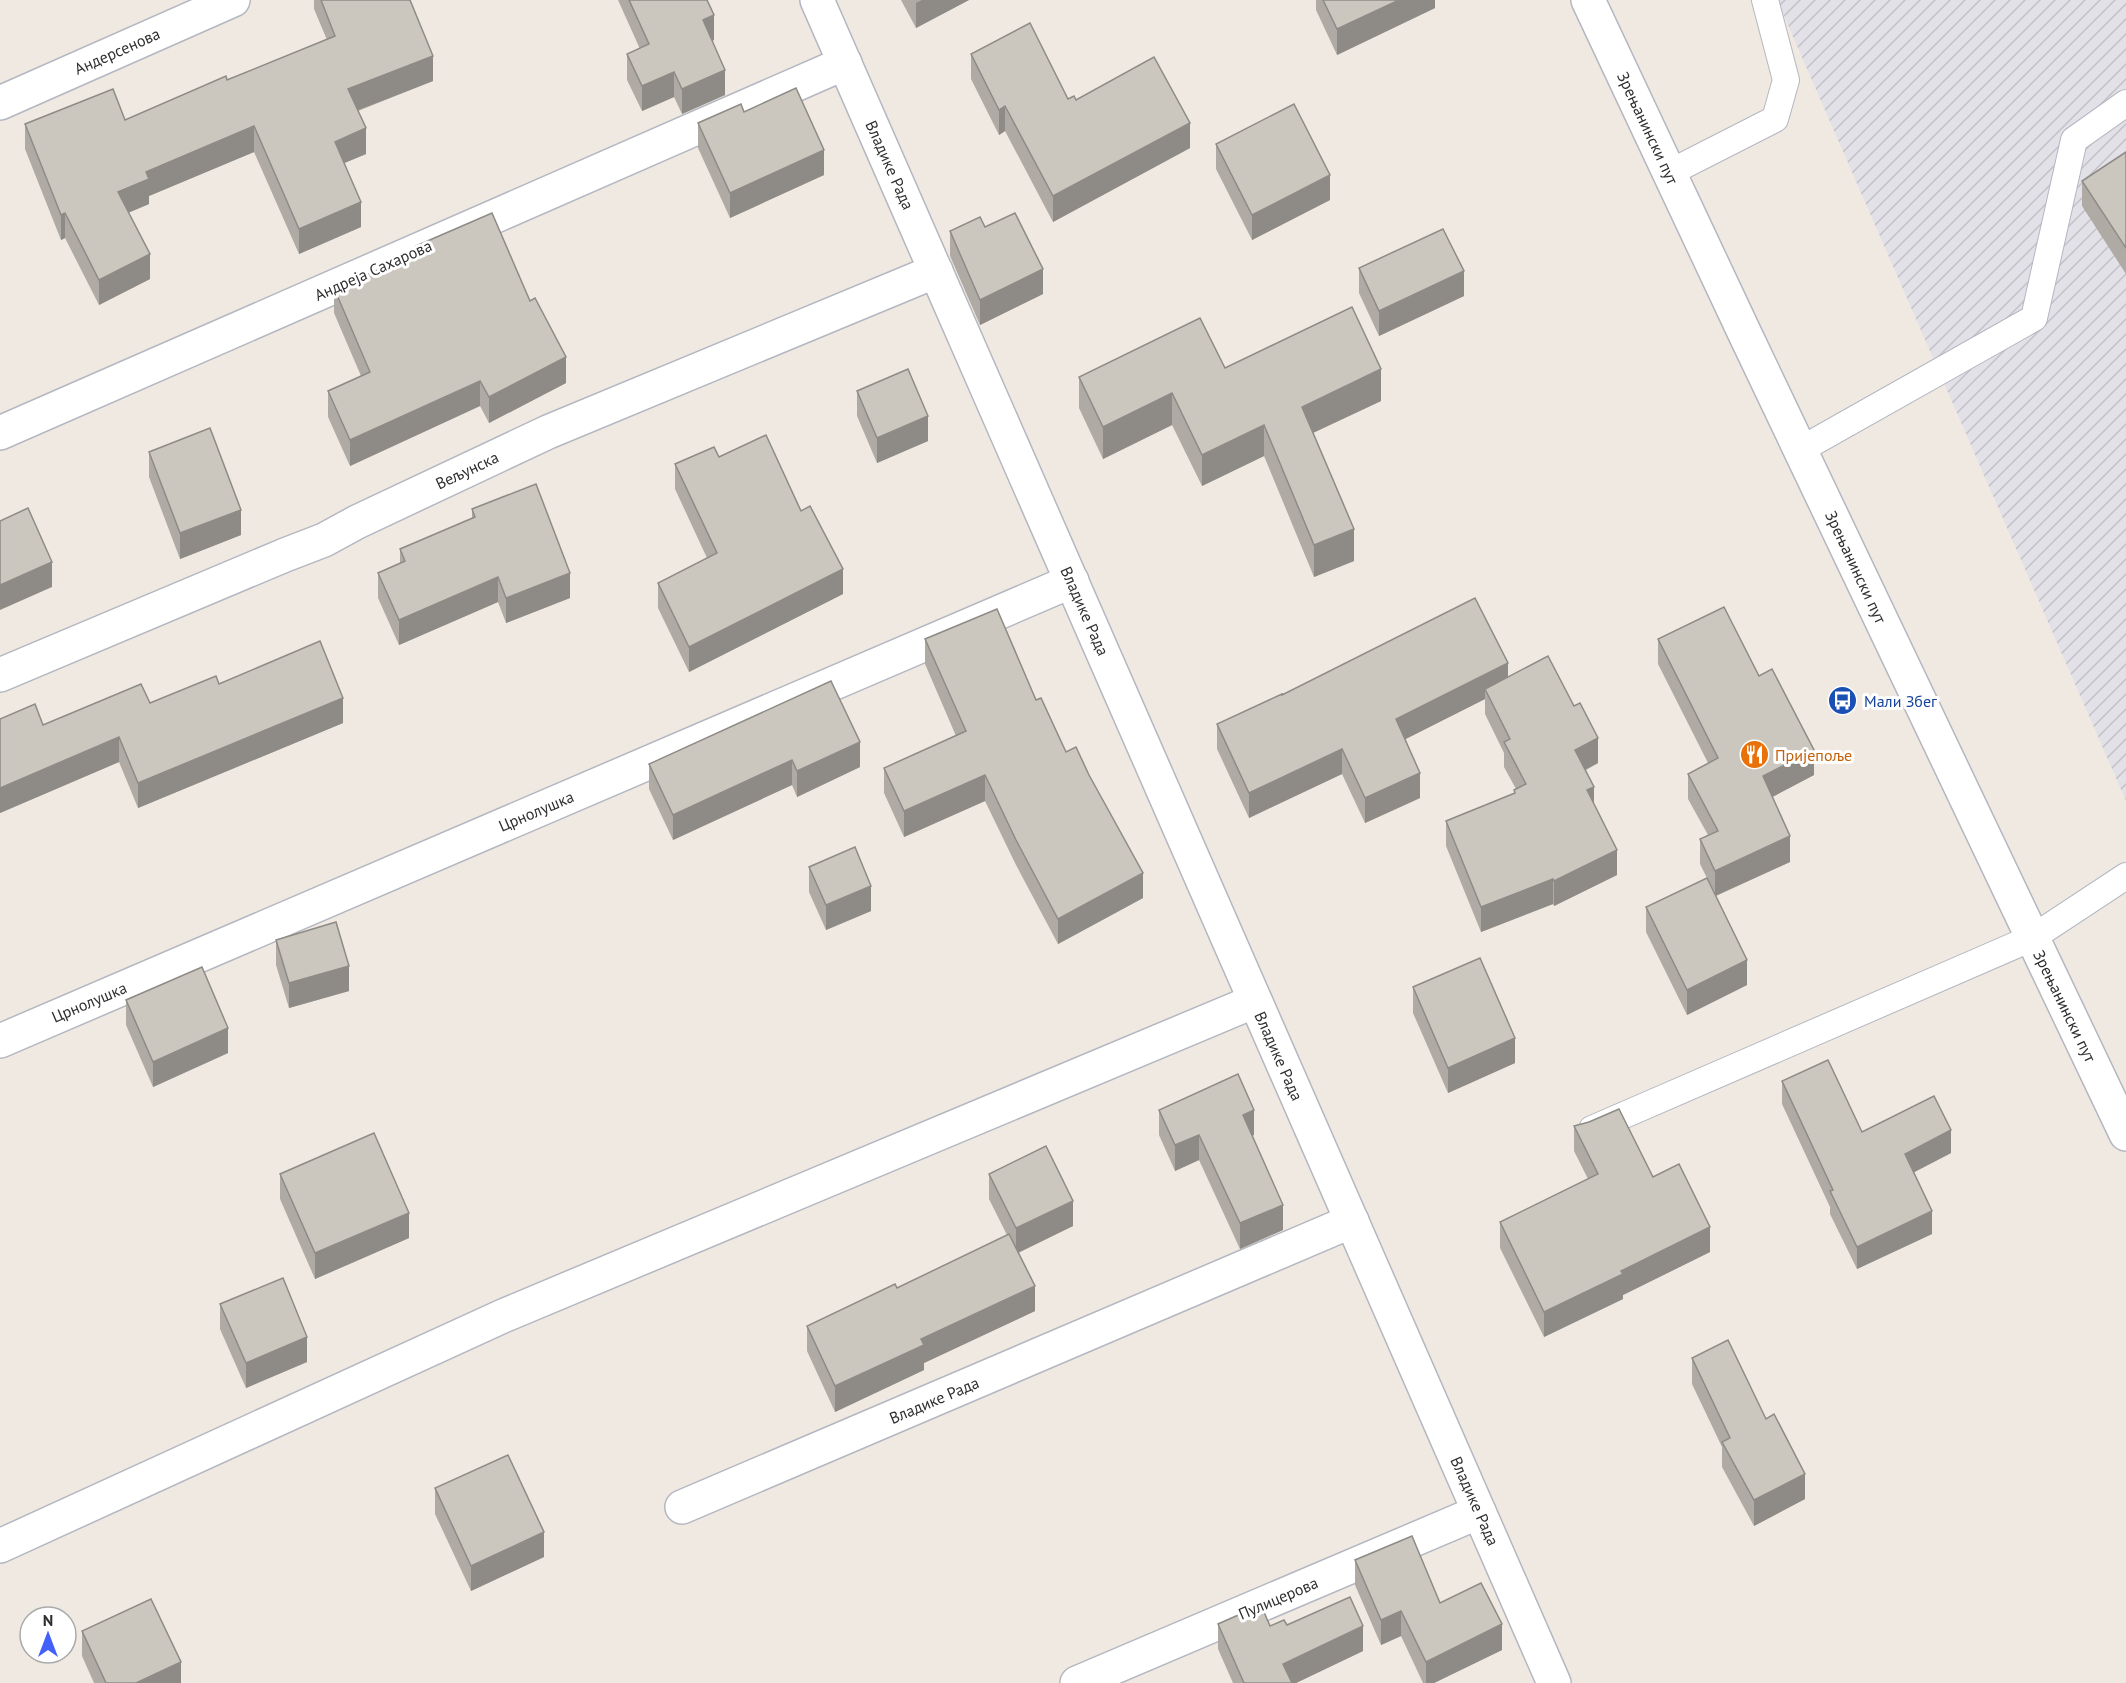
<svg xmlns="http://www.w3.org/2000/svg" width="2126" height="1683" font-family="'PT Sans',sans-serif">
	<defs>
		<pattern id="industrial-furrows" width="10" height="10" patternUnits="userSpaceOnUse" patternTransform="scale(1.5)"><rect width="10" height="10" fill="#e3e1e8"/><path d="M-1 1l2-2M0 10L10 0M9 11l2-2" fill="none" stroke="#c3c1c7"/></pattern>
	</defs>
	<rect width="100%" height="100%" fill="#efe9e1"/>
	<path fill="url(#industrial-furrows)" d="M1777 0H2126V801Z"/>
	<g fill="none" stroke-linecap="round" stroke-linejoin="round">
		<defs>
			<g id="service">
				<path d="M1669 173 1775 119 1786 80 1765 0"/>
				<path d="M1800 450 2034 318 2074 140 2126 103"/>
				<path d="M1592 1129 2032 938 2126 876"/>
			</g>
			<g id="minor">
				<path d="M817 0 1554 1683"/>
				<path d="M0 103 233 0"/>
				<path d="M0 433 845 63"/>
				<path d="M0 675 285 555 324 540 357 522 548 432 936 271"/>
				<path d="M0 1041 1072 581"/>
				<path d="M682 1507 1352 1221"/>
				<path d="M0 1546 503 1316 1255 1001"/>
				<path d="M1077 1683 1479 1512"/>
			</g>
			<path id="secondary" d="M1588 0 1745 334 2126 1134"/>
		</defs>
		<use href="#service" stroke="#b4b7c1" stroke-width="28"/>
		<use href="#minor" stroke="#b4b7c1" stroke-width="36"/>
		<use href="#secondary" stroke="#b4b7c1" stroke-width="36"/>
		<use href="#service" stroke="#fff" stroke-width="26"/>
		<use href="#minor" stroke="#fff" stroke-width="33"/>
		<use href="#secondary" stroke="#fff" stroke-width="33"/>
	</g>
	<g fill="#afaba4">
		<path d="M314 0H410L433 81 358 111 366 154 344 163 361 227 299 254 254 152 149 196V204L128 213 150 279 99 305 65 238 61 240 25 149V124L125 120 327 40 314 9Z"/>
		<path d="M618 0H707L714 40 712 41 725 95 682 114 674 97 642 111 627 80V54L640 49Z"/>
		<path d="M901 0H969L916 28Z"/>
		<path d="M1316 0H1435V8L1337 55 1316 10Z"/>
		<path d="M971 54 1068 99 1076 100 1190 148 1053 222 1005 131 999 135 971 79Z"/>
		<path d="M744 112 824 175 730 218 698 148V123Z"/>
		<path d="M1216 144 1330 200 1252 240 1216 169Z"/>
		<path d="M2126 152V274L2082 206V181Z"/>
		<path d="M985 227 1043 294 980 325 950 256V231Z"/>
		<path d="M416 246 530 301 566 383 489 423 480 406 350 466 328 417V391L361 376 334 313V288L416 254Z"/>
		<path d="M1359 268 1464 296 1379 336 1359 293Z"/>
		<path d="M1225 368 1381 401 1313 433 1354 561 1314 577 1264 456 1202 486 1172 425 1103 459 1079 408V377Z"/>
		<path d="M857 391 928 441 877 463 857 416Z"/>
		<path d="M149 452 241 535 180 559 149 477Z"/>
		<path d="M719 457 801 511 843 594 689 672 658 608V583L707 558 675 489V464Z"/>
		<path d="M472 509 570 598 506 623 498 602 399 645 378 598V573L400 564V549L472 518Z"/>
		<path d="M925 639 1036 700 1066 752 1143 898 1058 944 1016 865 985 801 904 837 884 793V768L956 736 925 664Z"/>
		<path d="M1658 639 1759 676 1814 775 1772 797 1790 862 1716 896 1747 985 1687 1015 1646 932V907L1707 878 1700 864V839L1708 835 1688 799V774L1708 763 1658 664Z"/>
		<path d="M1508 677 1598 763 1586 770 1594 805 1617 875 1554 906 1553 904 1481 932 1446 846V821L1514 793V790L1516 789 1504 767V753L1485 714V699L1405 739 1420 798 1365 823 1342 774 1249 818 1217 749V724L1282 695Z"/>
		<path d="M831 681 860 767 797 797 792 785 673 840 649 789V764Z"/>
		<path d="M219 684 343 723 138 808 119 762 0 813V719L43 725 150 703Z"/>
		<path d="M809 867 871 911 826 930 809 892Z"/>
		<path d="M276 940 349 991 289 1008 276 965Z"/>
		<path d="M1413 987 1515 1063 1448 1093 1413 1013Z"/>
		<path d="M126 1000 228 1053 153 1087 126 1025Z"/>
		<path d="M1782 1081 1862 1132 1951 1153 1914 1172 1932 1234 1857 1269 1830 1214V1207L1782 1104Z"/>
		<path d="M1159 1110 1254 1135 1252 1136 1283 1230 1240 1249 1199 1160 1175 1171 1159 1135Z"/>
		<path d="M1574 1126 1653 1177 1710 1252 1623 1295V1299L1544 1337 1500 1248V1222L1588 1179 1574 1151Z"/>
		<path d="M280 1174 409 1238 315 1279 280 1199Z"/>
		<path d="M989 1174 1073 1226 1018 1252 1035 1311 924 1363V1370L835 1412 807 1351V1326L897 1288 1007 1235 989 1199Z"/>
		<path d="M220 1304 307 1362 246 1388 220 1329Z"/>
		<path d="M1692 1358 1805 1499 1754 1526 1722 1467V1447L1692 1384Z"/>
		<path d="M435 1488 544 1557 471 1591 435 1514Z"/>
		<path d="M1355 1560 1440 1603 1502 1650 1434 1683H1423L1401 1636 1381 1645 1355 1585Z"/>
		<path d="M1218 1624 1270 1626 1287 1625 1363 1651 1296 1683H1233L1218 1649Z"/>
		<path d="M82 1631 181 1683H94L82 1656Z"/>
	</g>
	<g fill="#8e8b86">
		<path d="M922 0H969L916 28V3Z"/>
		<path d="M1399 0H1435V8L1337 55V29Z"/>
		<path d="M714 15V40L703 45V20Z"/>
		<path d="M433 56V81L348 114V89Z"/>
		<path d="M725 70V95L682 114V89Z"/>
		<path d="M674 72V97L642 111V86Z"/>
		<path d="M1005 106V131L999 135V110Z"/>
		<path d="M1190 123V148L1053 222V196Z"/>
		<path d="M254 126V152L149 196V204L118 217V192L146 172Z"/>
		<path d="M366 128V154L335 167V142Z"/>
		<path d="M824 150V175L730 218V193Z"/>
		<path d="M1330 175V200L1252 240V215Z"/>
		<path d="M361 202V227L299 254V229Z"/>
		<path d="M65 213V238L61 240V215Z"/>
		<path d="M150 254V279L99 305V280Z"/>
		<path d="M1043 269V294L980 325V300Z"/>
		<path d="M1464 271V296L1379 336V311Z"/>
		<path d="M566 357V383L489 423V397Z"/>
		<path d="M1381 369V401L1302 438V407Z"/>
		<path d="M480 381V406L350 466V440Z"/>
		<path d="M1172 393V425L1103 459V427Z"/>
		<path d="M928 416V441L877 463V438Z"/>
		<path d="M1264 425V456L1202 486V455Z"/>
		<path d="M241 510V535L180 559V533Z"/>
		<path d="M1354 529V561L1314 577V545Z"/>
		<path d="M52 562V587L0 610V585Z"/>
		<path d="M843 569V594L689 672V647Z"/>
		<path d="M570 573V598L506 623V598Z"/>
		<path d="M498 577V602L399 645V620Z"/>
		<path d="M1508 663V688L1485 689V699L1396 744V719Z"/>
		<path d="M343 698V723L138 808V783Z"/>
		<path d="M119 737V762L0 813V788Z"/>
		<path d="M1598 738V763L1575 775V750Z"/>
		<path d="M860 742V767L797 797V771Z"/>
		<path d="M1342 749V774L1249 818V793Z"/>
		<path d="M1814 750V775L1763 802V776Z"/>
		<path d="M792 760V785L673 840V815Z"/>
		<path d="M1420 773V798L1365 823V798Z"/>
		<path d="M985 775V801L904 837V811Z"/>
		<path d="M1594 787V812L1587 790Z"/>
		<path d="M1790 836V862L1715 896V871Z"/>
		<path d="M1617 850V875L1554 906V881Z"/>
		<path d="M1143 873V898L1058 944V919Z"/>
		<path d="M1553 879V904L1481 932V907Z"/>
		<path d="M871 886V911L826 930V905Z"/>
		<path d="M1747 960V985L1687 1015V990Z"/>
		<path d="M349 966V991L289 1008V983Z"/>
		<path d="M228 1028V1053L153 1087V1062Z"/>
		<path d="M1515 1038V1063L1448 1093V1068Z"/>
		<path d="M1254 1110V1135L1243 1140V1115Z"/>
		<path d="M1951 1130V1153L1905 1177V1154Z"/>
		<path d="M1199 1135V1160L1175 1171V1145Z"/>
		<path d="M1073 1201V1226L1016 1254V1228Z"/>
		<path d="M1283 1205V1230L1240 1249V1223Z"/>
		<path d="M1932 1211V1234L1857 1269V1247Z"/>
		<path d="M409 1213V1238L315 1279V1253Z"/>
		<path d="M1710 1227V1252L1623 1295V1299L1544 1337V1312L1621 1271Z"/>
		<path d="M1035 1286V1311L924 1363V1370L835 1412V1386L921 1339Z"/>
		<path d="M307 1337V1362L246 1388V1363Z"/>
		<path d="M1805 1474V1499L1754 1526V1500Z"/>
		<path d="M544 1532V1557L471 1591V1566Z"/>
		<path d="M1401 1611V1636L1381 1645V1620Z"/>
		<path d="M1502 1624V1650L1434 1683H1426V1662Z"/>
		<path d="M1363 1626V1651L1296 1683H1283V1664Z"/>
		<path d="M181 1662V1683H136Z"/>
	</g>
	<g fill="#cbc7bf" stroke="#8e8b86" stroke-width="1.5">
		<path d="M321 0H410L433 56 348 89 366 128 335 142 361 202 299 229 254 126 146 172 149 179 118 192 150 254 99 280 65 213 61 215 25 124 113 89 125 120 226 76 227 80 335 36Z"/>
		<path d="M629 0H707L714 15 703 20 725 70 682 89 674 72 642 86 627 54 649 44Z"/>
		<path d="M1323 0H1399L1337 29Z"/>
		<path d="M1030 23 1068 99 1074 96 1076 100 1154 57 1190 123 1053 196 1005 106 999 110 971 54Z"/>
		<path d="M796 88 824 150 730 193 698 123 741 104 744 112Z"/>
		<path d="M1294 104 1330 175 1252 215 1216 144Z"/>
		<path d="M2126 152V248L2082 181Z"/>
		<path d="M492 213 530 301 535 298 566 357 489 397 480 381 350 440 328 391 370 372 334 288 419 253 416 246Z"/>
		<path d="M1015 213 1043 269 980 300 950 231 980 217 985 227Z"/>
		<path d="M1443 229 1464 271 1379 311 1359 268Z"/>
		<path d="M1352 307 1381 369 1302 407 1354 529 1314 545 1264 425 1202 455 1172 393 1103 427 1079 377 1200 318 1225 368Z"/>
		<path d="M908 369 928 416 877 438 857 391Z"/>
		<path d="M210 428 241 510 180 533 149 452Z"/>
		<path d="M766 435 801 511 810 506 843 569 689 647 658 583 717 553 675 464 714 447 719 457Z"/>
		<path d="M536 484 570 573 506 598 498 577 399 620 378 573 405 561 400 549 475 517 472 509Z"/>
		<path d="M28 508 52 562 0 585V521Z"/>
		<path d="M1475 598 1508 663 1396 719 1420 773 1365 798 1342 749 1249 793 1217 724 1282 694V695Z"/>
		<path d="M1724 607 1759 676 1772 669 1814 750 1763 776 1790 836 1715 871 1700 839 1718 831 1688 774 1718 758 1658 639Z"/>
		<path d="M997 609 1036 700 1041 698 1066 752 1076 747 1089 775 1143 873 1058 919 1016 840 985 775 904 811 884 768 966 731 925 639Z"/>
		<path d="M320 641 343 698 138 783 119 737 0 788V719L35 704 43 725 141 684 150 703 216 676 219 684Z"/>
		<path d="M1548 656 1574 706 1580 703 1598 738 1575 750 1594 787 1587 790 1617 850 1554 881 1553 879 1481 907 1446 821 1515 793 1514 790 1526 784 1504 742 1510 739 1485 689Z"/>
		<path d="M831 681 860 742 797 771 792 760 673 815 649 764Z"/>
		<path d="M855 847 871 886 826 905 809 867Z"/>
		<path d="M1707 878 1747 960 1687 990 1646 907Z"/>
		<path d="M336 922 349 966 289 983 276 940Z"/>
		<path d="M1480 958 1515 1038 1448 1068 1413 987Z"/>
		<path d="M202 967 228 1028 153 1062 126 1000Z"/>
		<path d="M1828 1060 1862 1132 1934 1096 1951 1130 1905 1154 1932 1211 1857 1247 1830 1191 1833 1190 1782 1081Z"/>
		<path d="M1238 1074 1254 1110 1243 1115 1283 1205 1240 1223 1199 1135 1175 1145 1159 1110Z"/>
		<path d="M1619 1109 1653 1177 1679 1164 1710 1227 1621 1271 1623 1274 1544 1312 1500 1222 1598 1174 1574 1126 1589 1122Z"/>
		<path d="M374 1133 409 1213 315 1253 280 1174Z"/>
		<path d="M1046 1146 1073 1201 1016 1228 989 1174Z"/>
		<path d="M1009 1234 1035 1286 921 1339 924 1345 835 1386 807 1326 895 1284 897 1288Z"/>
		<path d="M283 1278 307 1337 246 1363 220 1304Z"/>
		<path d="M1728 1340 1766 1419 1774 1414 1805 1474 1754 1500 1722 1442 1730 1438 1692 1358Z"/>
		<path d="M508 1455 544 1532 471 1566 435 1488Z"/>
		<path d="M1412 1536 1440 1603 1481 1583 1502 1624 1426 1662 1401 1611 1381 1620 1355 1560Z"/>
		<path d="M1350 1597 1363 1626 1283 1664 1292 1683H1244L1218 1624 1261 1605 1270 1626 1284 1620 1287 1625Z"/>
		<path d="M151 1599 181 1662 136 1683H106L82 1631Z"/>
	</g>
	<defs>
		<symbol id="bus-disc" viewBox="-11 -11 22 22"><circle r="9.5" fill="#1a4fb4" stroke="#fff"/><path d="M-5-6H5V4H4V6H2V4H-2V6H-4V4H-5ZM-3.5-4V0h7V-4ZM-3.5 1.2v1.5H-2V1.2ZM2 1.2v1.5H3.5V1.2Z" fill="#fff"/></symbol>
		<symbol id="restaurant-disc" viewBox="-11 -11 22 22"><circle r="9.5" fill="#e8710a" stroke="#fff"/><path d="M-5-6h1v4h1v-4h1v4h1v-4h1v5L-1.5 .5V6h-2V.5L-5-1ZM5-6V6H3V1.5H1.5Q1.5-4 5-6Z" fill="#fff"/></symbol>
	</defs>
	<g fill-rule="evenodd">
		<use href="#bus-disc" x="1826" y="684" width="33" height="33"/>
		<use href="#restaurant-disc" x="1738" y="738" width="33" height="33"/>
	</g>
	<g text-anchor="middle" stroke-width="6" stroke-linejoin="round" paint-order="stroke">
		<g font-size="16" fill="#2e2e2e" stroke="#fff">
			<text transform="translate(117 51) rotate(-24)" y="6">Андерсенова</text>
			<text transform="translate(1648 128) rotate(65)" y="6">Зрењанински пут</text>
			<text transform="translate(890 165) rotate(66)" y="6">Владике Рада</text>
			<text transform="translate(373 270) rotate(-24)" y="6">Андреја Сахарова</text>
			<text transform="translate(467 470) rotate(-25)" y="6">Вељунска</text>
			<text transform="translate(1856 567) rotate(65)" y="6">Зрењанински пут</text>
			<text transform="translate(1085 611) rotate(66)" y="6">Владике Рада</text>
			<text transform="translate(536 811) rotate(-23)" y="6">Црнолушка</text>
			<text transform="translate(89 1002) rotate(-23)" y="6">Црнолушка</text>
			<text transform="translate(2065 1006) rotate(64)" y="6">Зрењанински пут</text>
			<text transform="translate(1279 1056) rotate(66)" y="6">Владике Рада</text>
			<text transform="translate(934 1400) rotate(-23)" y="6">Владике Рада</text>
			<text transform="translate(1475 1501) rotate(66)" y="6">Владике Рада</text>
			<text transform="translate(1278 1598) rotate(-23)" y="6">Пулицерова</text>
		</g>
		<g font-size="16" fill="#164399" stroke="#fff" text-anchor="start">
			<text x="1864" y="707">Мали Збег</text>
		</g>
		<g font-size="16" fill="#c56008" stroke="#fff" text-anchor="start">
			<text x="1775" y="761">Пријепоље</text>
		</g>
	</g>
	<g transform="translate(48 1635)"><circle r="28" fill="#ffffff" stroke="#ababab" stroke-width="1.5"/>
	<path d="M0-4.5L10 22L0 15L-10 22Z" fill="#4361fa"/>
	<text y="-9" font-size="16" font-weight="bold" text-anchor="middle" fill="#2e2e2e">N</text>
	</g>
</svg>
